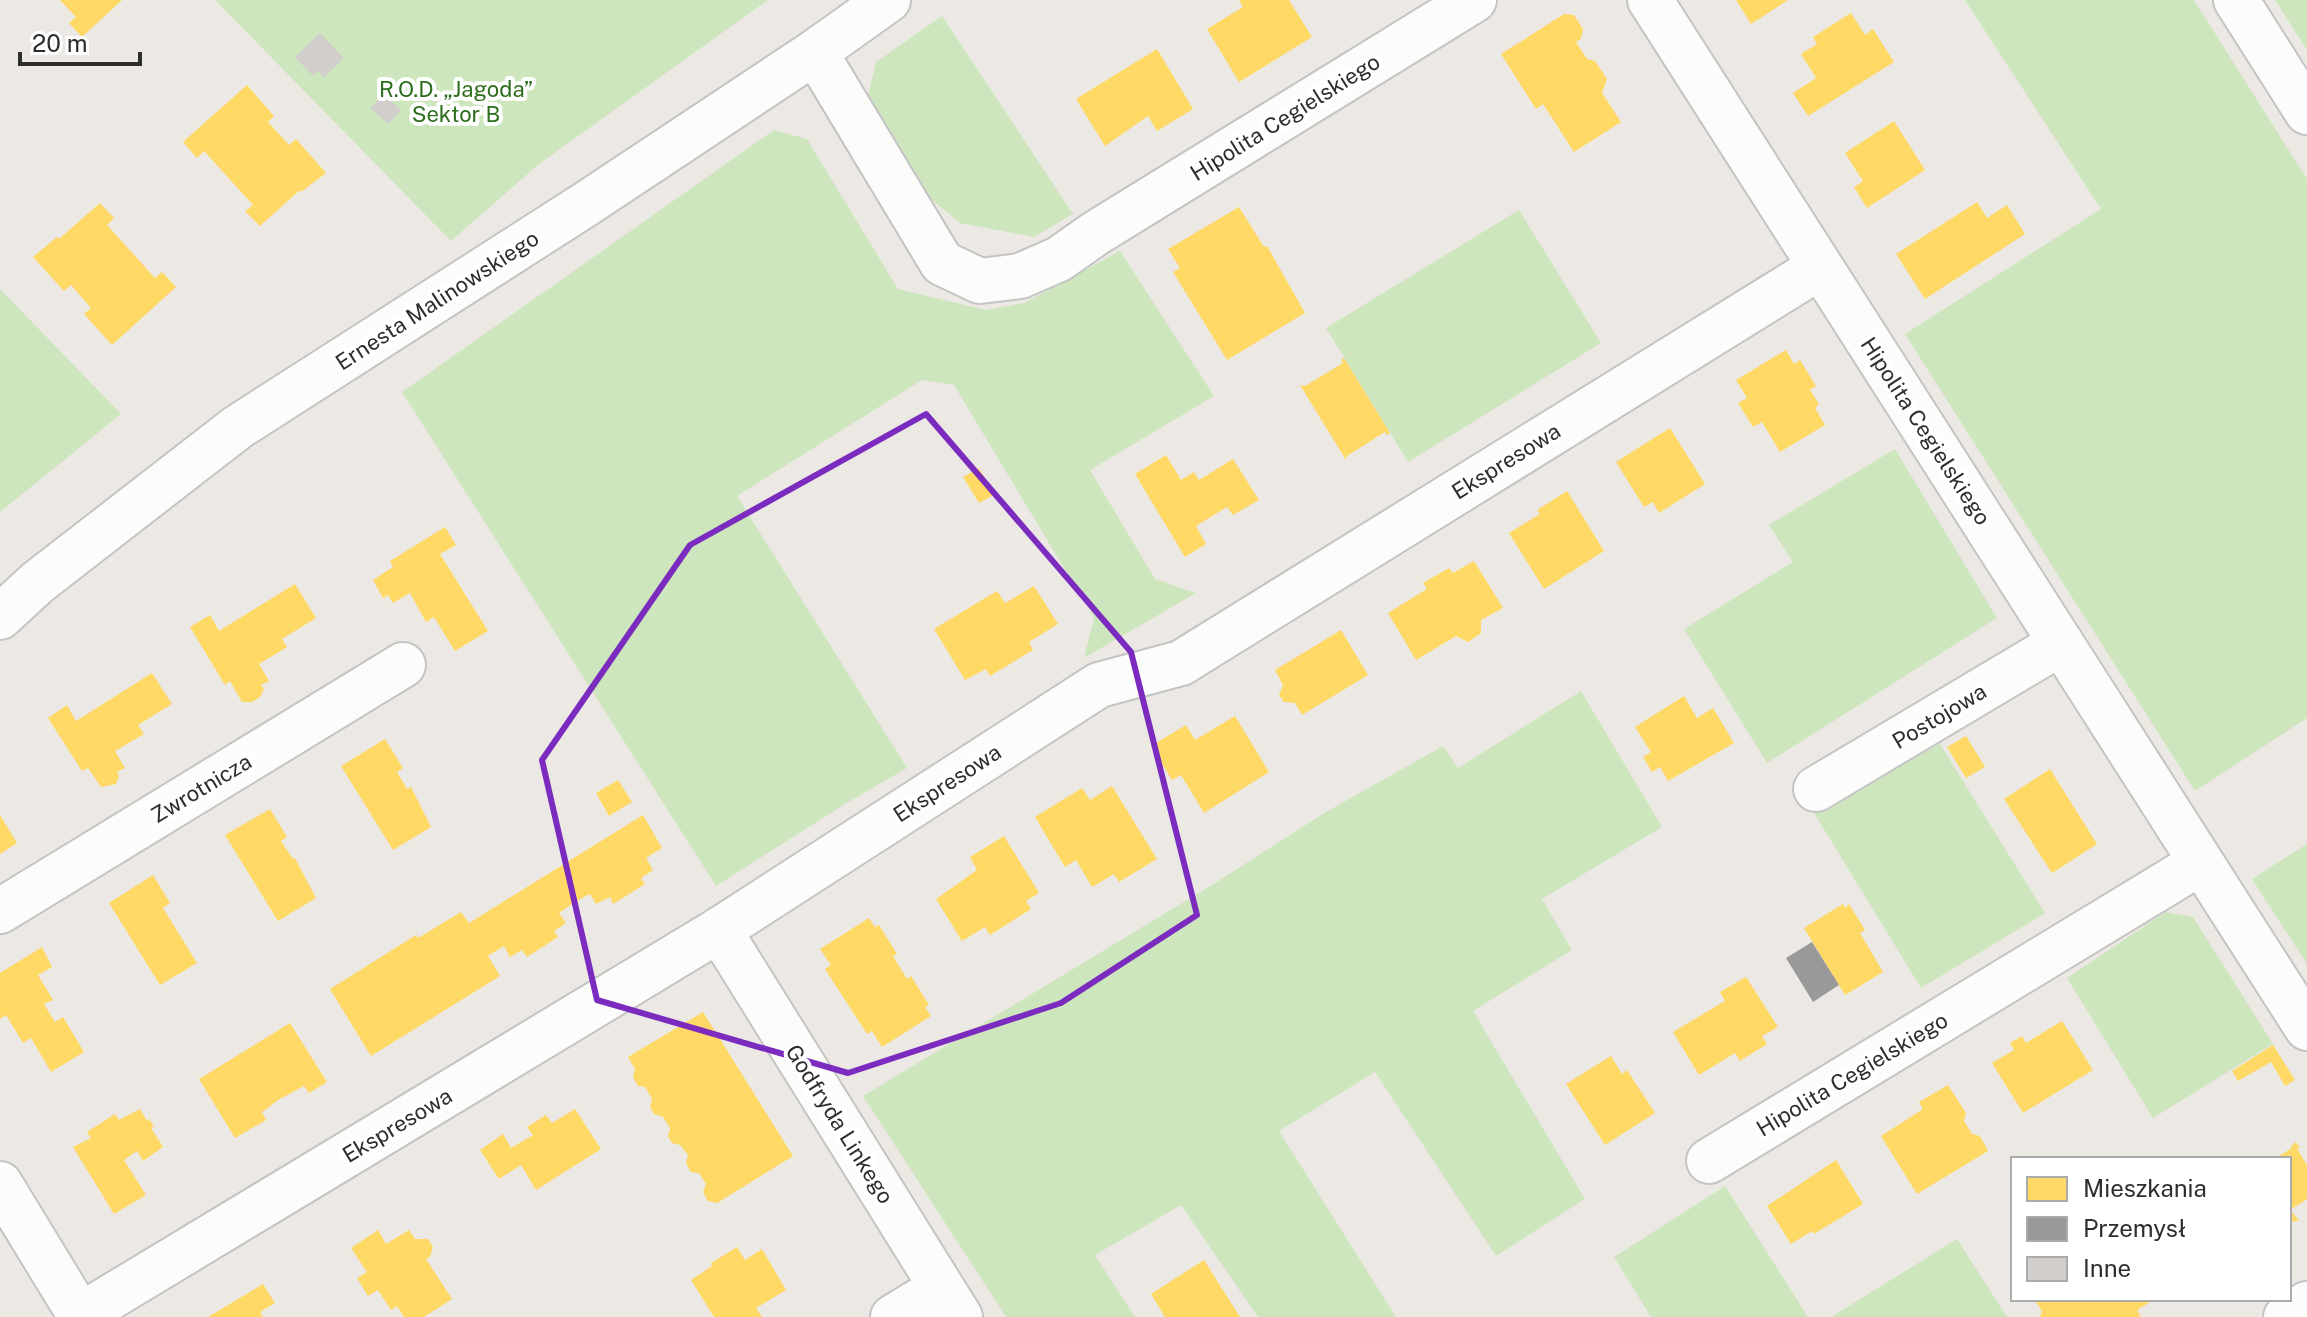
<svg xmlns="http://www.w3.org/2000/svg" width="2307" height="1317" font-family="'Public Sans',sans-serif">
	<rect width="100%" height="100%" fill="#ece8e4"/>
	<g fill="#cee6be">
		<path d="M215 0H768L539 164 451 241Z"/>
		<path d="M1965 0H2194L2307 179V718L2195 791 1905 334 2101 209Z"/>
		<path d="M2275 0H2307V50Z"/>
		<path d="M942 16 1073 214 1034 237 960 223 920 190 867 99 876 62Z"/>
		<path d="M774 130 807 139 898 289 986 310 1024 303 1120 251 1214 396 1090 470 1155 579 1196 593 1084 658 1094 618 954 385 922 380 737 496 907 768 845 804 716 886 402 392Z"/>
		<path d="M1519 210 1601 343 1408 462 1326 328Z"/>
		<path d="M0 289 121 414 0 512Z"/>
		<path d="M1895 449 1997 618 1767 763 1684 629 1793 562 1769 525Z"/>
		<path d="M1581 691 1662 827 1542 899 1572 950 1473 1011 1585 1199 1496 1256 1375 1072 1279 1131 1396 1317H1258L1181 1205 1095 1255 1135 1317H1006L863 1096 1212 885 1326 812 1443 746 1458 768Z"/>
		<path d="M1940 744 2045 913 1921 988 1811 808Z"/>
		<path d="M2307 844V964L2252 879Z"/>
		<path d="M2166 912 2193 917 2273 1044 2153 1118 2067 978Z"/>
		<path d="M1725 1186 1808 1317H1651L1614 1257Z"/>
		<path d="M1957 1239 2007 1317H1831Z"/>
	</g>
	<g fill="#ffd966">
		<path d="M60 0H122L82 37 69 23 76 17Z"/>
		<path d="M1239 0H1289L1312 37 1239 82 1207 29 1243 7Z"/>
		<path d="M1736 0H1788L1751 24Z"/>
		<path d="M1851 13 1865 35 1873 29 1894 62 1808 116 1793 93 1816 78 1801 54 1817 44 1813 37Z"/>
		<path d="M1564 14 1574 15 1583 29 1581 39 1576 42 1587 59 1595 61 1607 79 1602 93 1621 122 1574 152 1543 104 1536 109 1501 54Z"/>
		<path d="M1157 49 1193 109 1157 131 1148 116 1105 146 1076 99Z"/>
		<path d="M247 85 274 116 268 122 289 145 296 139 326 173 301 192 300 190 260 226 245 211 253 205 204 151 197 158 183 142Z"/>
		<path d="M1894 121 1925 170 1867 208 1854 187 1863 181 1845 153Z"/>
		<path d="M1977 202 1987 218 2007 205 2025 234 1925 299 1896 254Z"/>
		<path d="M100 203 114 218 107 225 155 278 162 272 176 287 112 345 84 314 91 308 71 285 64 291 33 257 57 237 59 239Z"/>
		<path d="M1239 207 1264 247 1267 246 1305 313 1227 360 1173 272 1180 268 1168 249Z"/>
		<path d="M1786 350 1794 364 1800 360 1816 386 1810 390 1819 404 1815 408 1825 425 1780 452 1762 422 1753 427 1738 403 1747 398 1736 380Z"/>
		<path d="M1344 358 1390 433 1387 435 1385 432 1347 456 1346 460 1300 385 1305 386 1343 363 1341 360Z"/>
		<path d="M1670 428 1705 484 1659 513 1653 502 1644 507 1616 462Z"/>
		<path d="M1166 455 1181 480 1194 472 1199 480 1233 459 1259 500 1233 515 1227 507 1196 526 1206 544 1185 557 1135 474Z"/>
		<path d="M979 468 994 495 979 503 963 477Z"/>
		<path d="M1567 491 1604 551 1544 589 1509 533 1540 514 1537 510Z"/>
		<path d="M445 527 456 545 440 554 488 631 455 651 434 617 426 622 410 593 393 603 388 595 383 598 373 580 393 567 390 561Z"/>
		<path d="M1474 561 1503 608 1481 620V633L1468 642 1456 636 1416 660 1388 613 1427 589 1423 583 1449 568 1453 573Z"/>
		<path d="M295 584 316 618 282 639 287 647 259 664 269 681 261 685 264 689 260 697 252 702H242L230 681 225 685 190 627 210 615 219 631Z"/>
		<path d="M1034 586 1058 624 1029 642 1033 650 990 676 986 669 965 680 934 629 997 591 1005 603Z"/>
		<path d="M1341 630 1368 675 1302 715 1295 703 1284 702 1279 695 1283 685 1275 670Z"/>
		<path d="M152 673 172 704 138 725 144 734 115 751 125 768 117 772 119 776 116 784 101 787 88 768 82 771 48 718 67 705 76 721Z"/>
		<path d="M1684 696 1697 718 1713 708 1734 743 1668 781 1660 767 1652 772 1643 757 1651 752 1635 727Z"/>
		<path d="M1235 716 1269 772 1204 813 1181 775 1172 780 1151 746 1186 725 1195 740Z"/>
		<path d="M1966 736 1985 767 1966 778 1947 747Z"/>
		<path d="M385 739 403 768 397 772 407 789 411 787 431 827 393 850 341 766Z"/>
		<path d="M2050 769 2097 844 2052 873 2004 799Z"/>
		<path d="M618 780 632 802 609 816 596 793Z"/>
		<path d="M1112 786 1157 859 1119 882 1114 874 1092 887 1076 860 1065 867 1035 817 1082 788 1090 800Z"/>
		<path d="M270 809 287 837 281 841 293 859 295 858 316 898 278 921 225 835Z"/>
		<path d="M0 815 17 843 0 854Z"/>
		<path d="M643 815 662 848 646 858 653 870 641 878 645 884 613 904 610 897 596 904 590 894 575 902 559 913 566 923 554 931 558 937 527 957 522 950 510 957 504 946 488 956 500 976 371 1056 330 989 416 935 418 938 461 912 469 923Z"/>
		<path d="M1004 836 1039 893 1026 901 1031 909 990 935 985 927 962 941 936 899 977 870 970 857Z"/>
		<path d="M153 875 170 903 163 908 197 963 160 985 109 903Z"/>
		<path d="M1843 904 1845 908 1849 904 1865 930 1860 933 1883 972 1845 995 1804 928Z"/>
		<path d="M869 918 875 927 879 925 897 954 893 956 907 979 911 976 929 1005 925 1007 931 1016 882 1047 872 1031 867 1034 825 969 831 965 820 949Z"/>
		<path d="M42 947 52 967 38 975 53 1000 44 1004 55 1022 63 1017 84 1052 51 1072 31 1038 23 1043 6 1015 0 1019V973Z"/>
		<path d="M1746 977 1778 1027 1762 1036 1767 1044 1740 1061 1735 1053 1699 1075 1673 1032 1725 1001 1720 992Z"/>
		<path d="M703 1012 793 1156 717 1203 708 1201 703 1192 706 1184 699 1173 691 1172 686 1163 688 1155 680 1145 672 1143 668 1136 670 1128 663 1117 654 1114 650 1107 652 1099 645 1087 638 1086 633 1077 635 1069 628 1057Z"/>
		<path d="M2062 1021 2093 1070 2023 1113 1992 1063 2014 1050 2010 1043 2022 1036 2026 1043Z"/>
		<path d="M290 1023 327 1082 309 1093 304 1086 278 1100 262 1112 266 1120 235 1138 199 1079Z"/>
		<path d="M2273 1045 2295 1080 2285 1086 2271 1062 2238 1081 2232 1071Z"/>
		<path d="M1611 1056 1622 1074 1627 1070 1655 1113 1605 1145 1566 1084Z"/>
		<path d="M1948 1085 1966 1113 1964 1121 1972 1134 1980 1136 1988 1151 1917 1194 1881 1136 1923 1109 1919 1102Z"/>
		<path d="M140 1109 147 1121 149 1119 154 1126 151 1128 163 1147 143 1161 137 1151 124 1160 146 1195 114 1214 73 1147 91 1138 87 1132 115 1114 119 1120Z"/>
		<path d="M575 1109 601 1149 536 1190 521 1165 499 1179 480 1150 503 1134 511 1148 533 1135 527 1127 546 1115 552 1123Z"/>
		<path d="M2296 1142 2300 1148 2297 1149 2307 1165V1199L2290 1210 2299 1220 2289 1223V1159H2274L2292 1148 2291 1146Z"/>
		<path d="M1836 1160 1863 1204 1814 1234 1812 1231 1791 1244 1767 1206Z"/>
		<path d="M378 1230 386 1244 409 1230 415 1239H428L433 1247 430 1257 426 1259 452 1299 424 1317H404L397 1306 391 1310 378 1290 368 1296 357 1278 367 1272 351 1248Z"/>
		<path d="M737 1247 745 1260 762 1249 786 1290 756 1308 762 1317H714L691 1280 712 1266 711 1263Z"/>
		<path d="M1204 1260 1240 1317H1165L1151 1294Z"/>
		<path d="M263 1284 275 1303 260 1312 263 1317H208Z"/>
		<path d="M2034 1299H2155L2137 1310 2141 1317H2040L2042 1311Z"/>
	</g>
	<path fill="#999" d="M1812 942 1839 985 1813 1002 1786 958Z"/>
	<g fill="#d1cecb">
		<path d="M320 33 344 58 324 77 318 71 313 76 295 57Z"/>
		<path d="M384 94 401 110 388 124 370 108Z"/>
	</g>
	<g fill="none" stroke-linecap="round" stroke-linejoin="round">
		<defs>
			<g id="minor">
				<path d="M1650 0 2307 1028"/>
				<path d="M2236 0 2307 112"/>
				<path d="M815 52 942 263 980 281 1020 276 1059 259 1096 233 1474 0"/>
				<path d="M0 617 38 582 238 427 586 204 815 52 888 0"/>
				<path d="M1816 789 2061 643"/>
				<path d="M0 911 403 665"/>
				<path d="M719 930 960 1317"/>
				<path d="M1709 1161 2200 863"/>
				<path d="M0 1184 81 1317"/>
				<path d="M81 1315 719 930 1099 685 1181 663 1820 267"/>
				<path d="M893 1317 941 1288"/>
				<path d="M2286 1317 2307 1304"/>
			</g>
		</defs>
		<use href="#minor" stroke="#c5c4c5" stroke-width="48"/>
		<use href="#minor" stroke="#fcfcfb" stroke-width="44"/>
	</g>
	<path fill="none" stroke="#7b2cbf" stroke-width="6" stroke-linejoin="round" d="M926 414 1131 652 1197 915 1061 1003 848 1073 597 1000 542 760 690 545Z"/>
	<g text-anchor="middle" stroke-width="8" stroke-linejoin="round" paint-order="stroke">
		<g font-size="22" fill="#2c6e1b" stroke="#fff">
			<text x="456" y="97">R.O.D. „Jagoda”<tspan x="456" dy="25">Sektor B</tspan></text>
		</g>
		<g font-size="22" fill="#2e2e2e" stroke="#fff">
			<text transform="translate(1285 117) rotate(-32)" y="8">Hipolita Cegielskiego</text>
			<text transform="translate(437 300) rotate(-33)" y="8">Ernesta Malinowskiego</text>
			<text transform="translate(1926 431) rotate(57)" y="8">Hipolita Cegielskiego</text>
			<text transform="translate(1506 461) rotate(-32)" y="8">Ekspresowa</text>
			<text transform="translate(1939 716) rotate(-31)" y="8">Postojowa</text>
			<text transform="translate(947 783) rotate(-33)" y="8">Ekspresowa</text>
			<text transform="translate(201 788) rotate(-31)" y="8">Zwrotnicza</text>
			<text transform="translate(1852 1074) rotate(-31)" y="8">Hipolita Cegielskiego</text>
			<text transform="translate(840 1124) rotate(58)" y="8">Godfryda Linkego</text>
			<text transform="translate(397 1125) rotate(-31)" y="8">Ekspresowa</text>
		</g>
	</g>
	<rect x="2011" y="1157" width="280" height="144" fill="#ffffff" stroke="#ababab" stroke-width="2"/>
	<rect x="2027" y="1177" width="40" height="24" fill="#ffd966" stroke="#ababab" stroke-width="2"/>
	<text x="2083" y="1197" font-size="24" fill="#2e2e2e">Mieszkania</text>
	<rect x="2027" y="1217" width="40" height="24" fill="#999999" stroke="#ababab" stroke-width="2"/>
	<text x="2083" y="1237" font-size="24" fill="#2e2e2e">Przemysł</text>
	<rect x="2027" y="1257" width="40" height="24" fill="#d1cecb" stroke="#ababab" stroke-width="2"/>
	<text x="2083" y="1277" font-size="24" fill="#2e2e2e">Inne</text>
	<path d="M20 52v12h120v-12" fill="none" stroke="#2e2e2e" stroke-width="4"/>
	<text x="32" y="52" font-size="24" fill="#2e2e2e" stroke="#ffffff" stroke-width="6" paint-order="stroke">20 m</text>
</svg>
